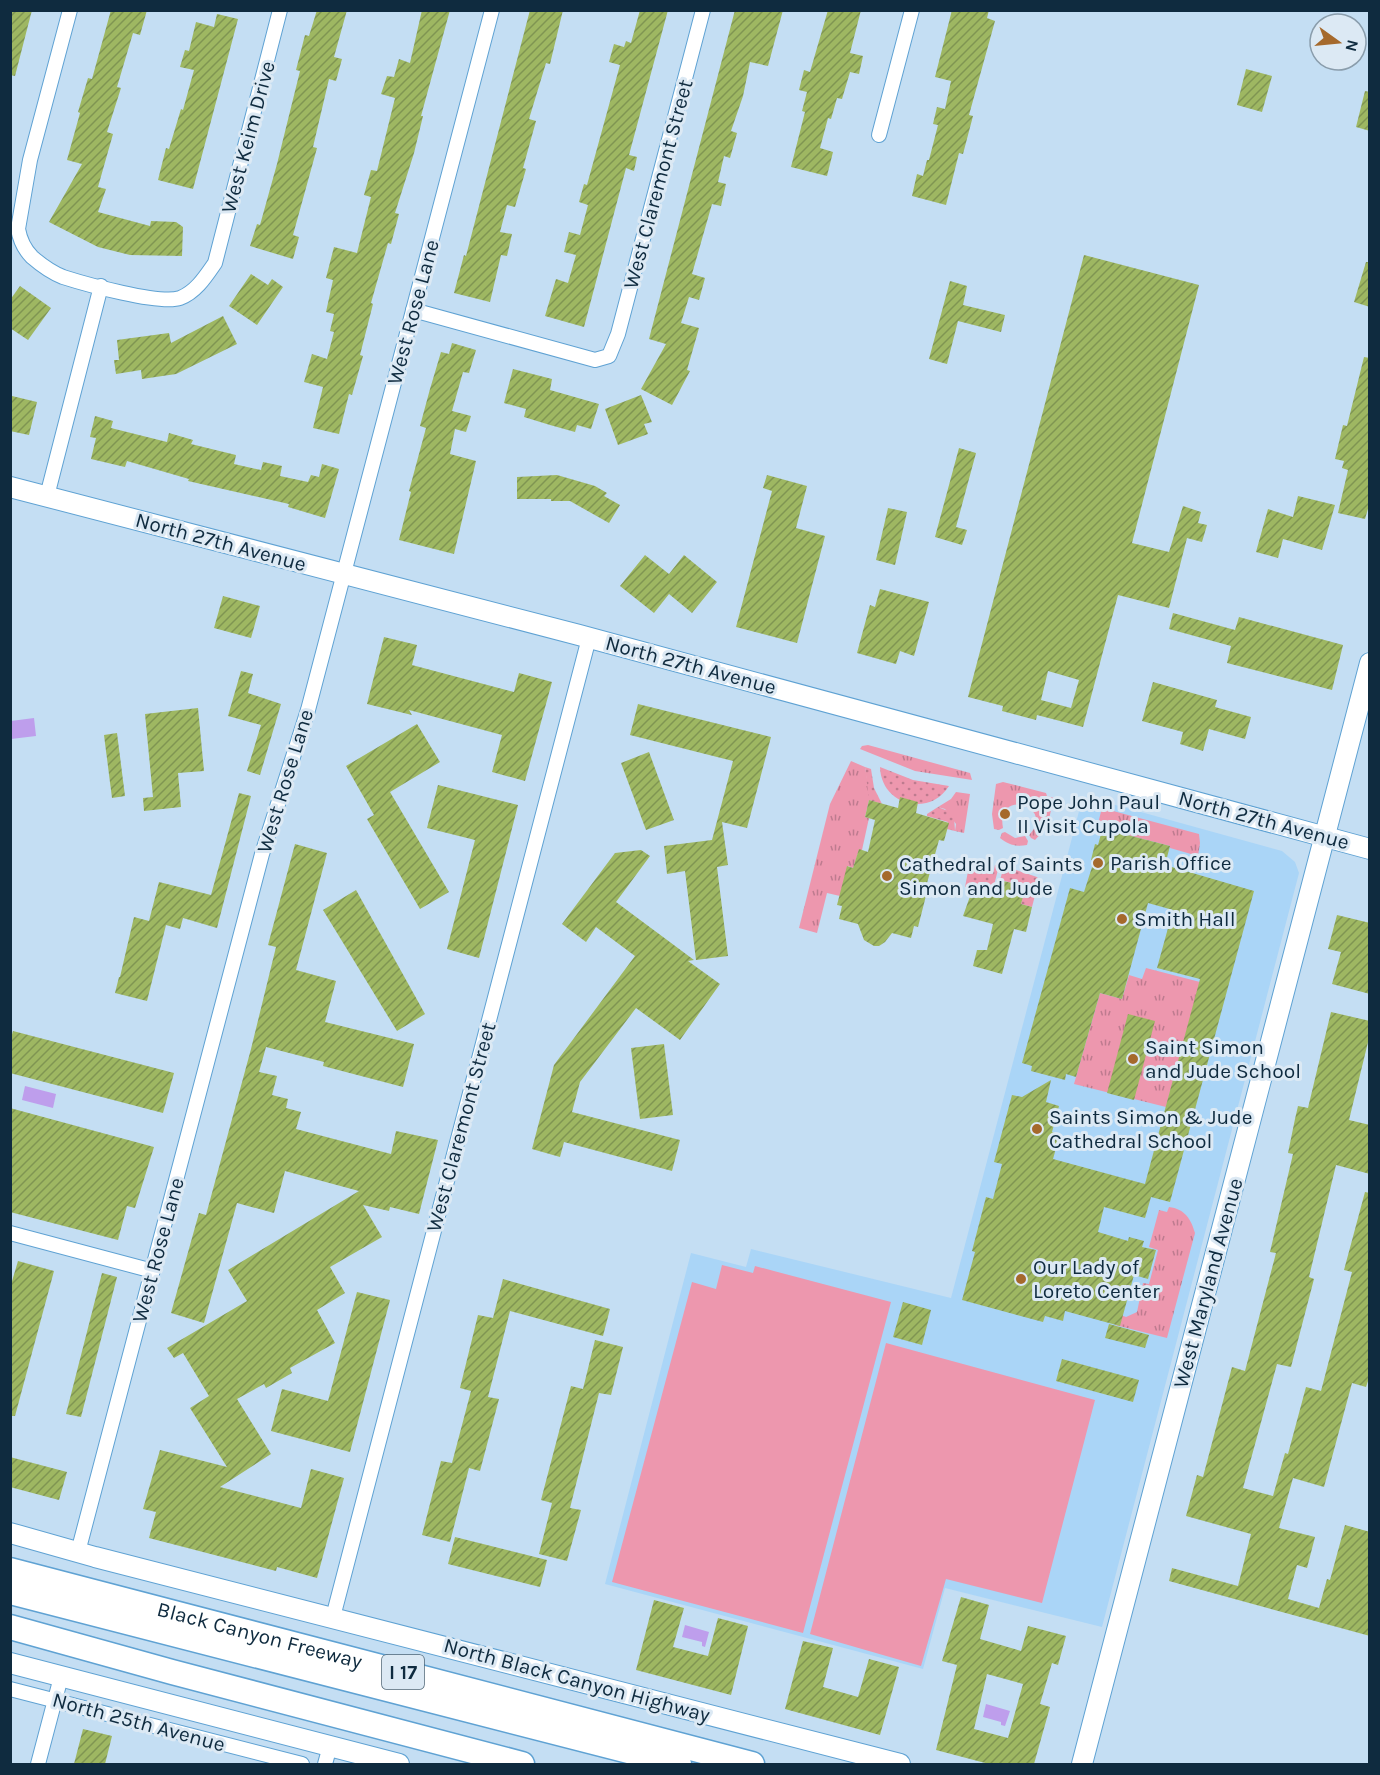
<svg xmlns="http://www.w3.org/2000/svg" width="1380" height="1775" font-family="Karla,sans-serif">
	<defs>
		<pattern id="grass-tufts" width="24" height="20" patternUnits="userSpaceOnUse" patternTransform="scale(1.5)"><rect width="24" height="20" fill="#ed97ae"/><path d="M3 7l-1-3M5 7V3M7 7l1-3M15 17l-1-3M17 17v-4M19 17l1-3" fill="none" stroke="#be7b8f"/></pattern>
		<pattern id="garden-dots" width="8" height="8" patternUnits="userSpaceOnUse" patternTransform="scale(1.5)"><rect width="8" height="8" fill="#ed97ae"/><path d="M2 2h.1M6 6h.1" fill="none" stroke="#be7b8f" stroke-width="1.8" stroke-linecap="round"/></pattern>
		<pattern id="building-hatch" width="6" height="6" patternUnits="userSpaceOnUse" patternTransform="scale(1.5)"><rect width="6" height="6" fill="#9eb762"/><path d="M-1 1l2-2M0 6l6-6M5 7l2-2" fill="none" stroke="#7f9552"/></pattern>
	</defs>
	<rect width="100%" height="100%" fill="#c4def3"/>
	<path fill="#aad5f7" d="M1083 796 1282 851 1295 862 1299 873 1102 1627 945 1588 923 1669 605 1584 691 1253 746 1267 751 1249 951 1298Z"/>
	<g fill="url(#grass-tufts)">
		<path d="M868 745 970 773 972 780 915 771 860 749 862 746Z"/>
		<path d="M851 761 865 767 870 796 865 817 869 818 862 850H859L853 868 848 866 840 896 827 893 817 933 799 928 830 804Z"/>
		<path d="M1003 782 1046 793 1047 796 1054 798 1047 827 1035 840 1031 838 1029 835C1057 806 995 787 1003 828L999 830 994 829 992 814 996 784Z"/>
		<path d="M956 792 970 794 964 833 955 831 956 824 945 809 938 807 951 799Z"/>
		<path d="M1102 808 1199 834 1200 843 1198 856 1170 848V846L1097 827Z"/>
		<path d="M1005 832 1015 838 1025 836 1028 841 1027 845C1016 847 1009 845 1000 838L1002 833Z"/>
		<path d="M1146 968 1200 982 1166 1107 1074 1084 1100 993 1122 999 1129 975 1142 979Z"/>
		<path d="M1169 1207C1185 1209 1191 1219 1195 1233L1167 1338 1115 1325 1118 1314 1126 1317 1137 1312 1143 1283 1149 1284 1158 1250 1149 1247 1159 1210 1167 1212Z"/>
	</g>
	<g fill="url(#garden-dots)">
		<path d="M865 767 871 769 874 788 882 804 869 800Z"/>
		<path d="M880 767 913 780 949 786C929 818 881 805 880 767Z"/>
		<path d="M938 807 948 811 954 816 955 831 947 829 948 822 927 816V814Z"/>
		<path d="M995 865 999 866 992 893 965 887 969 866 993 874Z"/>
		<path d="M1004 866 1037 877 1039 880 1032 907 1021 904 1025 886 1000 880Z"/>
	</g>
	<g fill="#ed97ae">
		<path d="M722 1265 753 1273 755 1266 891 1302 803 1633 612 1582 692 1282 716 1289Z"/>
		<path d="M886 1343 1095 1400 1042 1603 946 1579 921 1666 810 1634Z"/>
	</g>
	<g fill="#be9eec">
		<path d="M34 718 36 736 11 739V721Z"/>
		<path d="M25 1086 56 1094 53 1108 22 1100Z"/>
		<path d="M685 1625 709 1632 705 1647 702 1646V1642L682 1637Z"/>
		<path d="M986 1704 1010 1711 1005 1726 1001 1725V1722L983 1717Z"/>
	</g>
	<g fill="url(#building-hatch)" fill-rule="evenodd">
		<path d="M10 10H32L15 76 10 75Z"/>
		<path d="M111 10H147L140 35 133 33 117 87 121 88 107 132 113 134 98 187 106 189 98 212 150 226 151 221 176 222 183 227 182 256 130 255 98 247 49 222 82 164 67 160 80 113 78 112 88 78 92 79Z"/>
		<path d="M317 10H347L334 57 342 59 336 81 329 79 313 147 317 148 293 235 299 237 293 259 250 246 257 224 260 225 277 164 300 71 296 70 305 35 309 36Z"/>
		<path d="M422 10H450L421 116H423L414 153 395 213 399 214 391 244 388 243 371 303 373 304 360 355 363 356 352 395 349 394 339 434 313 428 323 387 304 382 312 354 327 359 334 332 330 331 334 314 326 312 333 280 326 278 334 247 357 253 371 197 364 195 371 170 377 171 395 98 381 94 387 76 394 77 399 59 410 63Z"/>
		<path d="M530 10H563L550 64 546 63 529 119 536 121 523 168 526 169 515 207 507 205 500 232 512 234 507 256 501 255 490 302 454 293 464 255 466 256Z"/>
		<path d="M640 10H668L629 155 637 157 634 171 626 168 584 327 545 316 556 279 568 283 576 255 564 252 569 232 580 235 588 205 579 202 584 184 587 185 620 65 609 62 614 44 624 47 626 41 631 43Z"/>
		<path d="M735 10H783L768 66 750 62 743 96 731 131 737 133 730 158 724 156 718 182 726 184 721 206 712 204 692 274 705 278 699 300 689 297 681 323 699 328 687 370 690 371 672 405 641 389 666 344 649 339Z"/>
		<path d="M828 10H861L850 53 863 56 859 74 850 72 842 99 837 98 831 119 828 118 820 148 833 152 827 176 791 167 805 112 802 111 807 92 799 90 804 70 810 72Z"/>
		<path d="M952 10H989L987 18 995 21 969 115 973 116 963 154 959 153 946 205 912 196 917 174 923 176 927 160H929L938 125 933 124 937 107 945 109 951 81 935 77Z"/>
		<path d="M217 14 238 19 193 189 158 180 166 148 169 149 181 109 183 110 194 70 180 67 185 50 189 51 196 22 214 27Z"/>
		<path d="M1246 69 1272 76 1262 112 1237 105Z"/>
		<path d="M1365 91 1370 92V131L1356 127Z"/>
		<path d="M1084 255 1199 285 1132 543 1169 552 1183 506 1201 512 1198 523 1207 525 1202 542 1187 538 1169 608 1118 595 1083 727 1037 715 1036 720 1002 711 1003 706 968 697ZM1048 671 1079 680 1071 708 1041 700Z"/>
		<path d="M1366 262H1370V307L1354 302Z"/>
		<path d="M251 274 268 285 272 279 283 287 257 325 229 306Z"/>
		<path d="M950 281 967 286 963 305 1005 315 1001 332 958 321 947 364 929 359Z"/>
		<path d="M20 286 51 308 28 340 10 328V300Z"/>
		<path d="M223 316 237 344 176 374 142 379 141 370 116 374 114 360H119L117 340 169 333 171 343Z"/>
		<path d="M452 343 476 350 469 373 463 372 452 411 471 416 466 432 455 429 450 454 476 461 454 554 399 540 411 492 409 491 426 428 420 426 430 389 441 352 449 354Z"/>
		<path d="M1364 357 1370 358V502L1365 519 1338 513 1348 470 1342 468 1344 461 1335 459 1343 425 1347 426Z"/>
		<path d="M513 369 552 379 550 390 599 404 591 429 577 425 575 432 550 425 524 417 526 409 504 403Z"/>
		<path d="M641 395 652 422 644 424 648 434 618 445 605 409Z"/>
		<path d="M12 396 37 402 29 435 10 431Z"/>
		<path d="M95 416 113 421 111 428 167 442 169 433 193 440 191 444 236 455 234 464 261 470 263 462 282 466 280 476 308 482 311 475 319 477 322 464 339 469 325 518 288 507 289 504 188 481 189 479 127 461 125 467 91 459 96 438 90 437Z"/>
		<path d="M959 448 976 453 956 527 967 530 962 545 935 537Z"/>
		<path d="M557 475 595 486 607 493 604 496 620 505 609 523 570 501H551V499H517V477Z"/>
		<path d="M767 475 807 486 796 528 825 536 797 643 736 627 772 491 763 488Z"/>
		<path d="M1298 496 1335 505 1322 550 1283 539 1278 558 1256 552 1268 509 1293 517Z"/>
		<path d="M888 508 907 512 895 565 876 560Z"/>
		<path d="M645 555 669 574 684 555 717 582 692 613 669 594 654 613 620 586Z"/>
		<path d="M880 589 929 602 914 656 900 651 896 664 857 653 870 605 875 607Z"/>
		<path d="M223 596 260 606 251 638 214 628Z"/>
		<path d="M1173 613 1235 630 1239 617 1343 645 1332 690 1227 663 1231 646 1169 629Z"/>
		<path d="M384 637 417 645 412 665 514 692 519 673 552 682 525 781 492 772 502 735 409 710 412 715 367 704Z"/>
		<path d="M241 671 253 674 248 693 281 704 260 775 247 771 261 725 228 716Z"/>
		<path d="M1153 682 1217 700 1215 707 1251 717 1245 739 1209 729 1203 751 1180 744 1183 732 1142 721Z"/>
		<path d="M638 704 771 737 747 828 722 822 728 865 717 867 728 956 696 960 685 871 667 874 664 846 712 840 733 761 630 735Z"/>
		<path d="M198 708 204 771 178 773 181 807 144 811 143 798 153 797 145 714Z"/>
		<path d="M417 724 440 762 390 792 449 892 420 909 367 819 374 815 346 766Z"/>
		<path d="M117 733 125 796 112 798 104 735Z"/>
		<path d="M649 752 674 820 646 830 621 763Z"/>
		<path d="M438 785 518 805 479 958 447 949 475 840 427 828Z"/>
		<path d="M239 793 251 796 217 928 183 918 180 929 166 925 147 1001 115 993 119 977H120L134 917 149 921 159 882 211 895Z"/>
		<path d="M900 797 918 802 916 813 949 823 944 841 939 840 927 883 929 884 918 927 914 926 911 938 892 933 885 942 879 946H874L864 940 858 924 839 919 842 906 837 905 847 866 853 868 859 849 868 852 875 820 865 817 869 800 898 808Z"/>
		<path d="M1112 831 1170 846 1165 865 1254 891 1170 1202 1151 1197 1145 1218 1104 1207 1098 1232 1128 1241 1129 1237 1144 1241 1142 1247 1156 1250 1148 1279 1134 1275 1120 1326 1065 1311 1063 1321 1045 1316 1043 1322 962 1300 975 1252 972 1251 986 1197 993 1199 1002 1164 994 1162 1012 1095 1022 1097 1051 1080 1046 1102 1059 1106 1052 1132 1060 1134 1053 1159 1145 1184 1200 979 1157 968 1173 910 1148 903 1122 999 1100 993 1076 1077 1066 1074 1065 1080 1031 1071 1032 1066 1022 1063 1070 888 1084 892 1094 861 1091 860 1095 844 1098 845 1101 834 1110 836Z"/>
		<path d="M295 844 327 853 296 970 336 981 325 1022 414 1044 403 1087 323 1066 324 1062 266 1047 259 1072 277 1076 272 1095 288 1099 286 1108 301 1112 296 1129 391 1154 396 1131 438 1140 419 1214 390 1207 389 1211 363 1205 382 1237 330 1267 345 1293 317 1310 335 1343 290 1368 292 1373 266 1388 264 1384 237 1399 271 1454 220 1487 301 1508 311 1469 344 1478 317 1578 277 1567 276 1571 149 1538 156 1512 143 1509 160 1450 227 1467 190 1408 209 1396 183 1353 174 1358 167 1348 247 1301 228 1270 359 1191 285 1171 274 1213 237 1203 204 1323 171 1313 199 1213 206 1215 251 1049 276 947 268 945Z"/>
		<path d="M641 850 650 856 616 902 694 960 688 961 720 984 680 1040 636 1008 580 1082 572 1112 680 1140 672 1171 564 1142 560 1157 532 1149 554 1065 635 956 596 927 586 942 562 924 615 853Z"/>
		<path d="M1003 881 1026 886 1021 904 1032 907 1026 932 1014 929 1002 974 973 966 977 950H987L993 924 963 916 973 888 999 895Z"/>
		<path d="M356 890 425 1014 397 1031 323 910Z"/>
		<path d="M1337 915 1370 923V994L1332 984 1341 952 1328 949Z"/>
		<path d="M1331 1012 1370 1021V1034L1349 1120 1370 1125V1174L1336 1165 1309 1277 1314 1279 1291 1367 1277 1364 1243 1488 1273 1496 1285 1453 1288 1454 1306 1387 1321 1391 1352 1272 1344 1270 1365 1192 1370 1193V1375L1366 1387 1352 1383 1324 1487 1293 1478 1279 1528 1315 1537 1307 1568 1297 1565 1288 1599 1319 1608 1327 1579 1330 1580 1345 1525 1370 1532V1636L1169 1581 1172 1568 1238 1586 1251 1534 1186 1516 1197 1475 1203 1477 1232 1367 1245 1371 1276 1253 1270 1252 1293 1154 1288 1153 1295 1119 1298 1106 1308 1108Z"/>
		<path d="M1128 1014 1155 1021 1134 1100 1107 1093Z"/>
		<path d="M13 1031 174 1073 163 1113 10 1073V1041Z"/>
		<path d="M664 1044 673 1115 640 1119 631 1048Z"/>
		<path d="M10 1108 154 1147 135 1208 127 1206 118 1240 10 1212Z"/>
		<path d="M18 1261 54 1271 15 1416H10V1288Z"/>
		<path d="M102 1273 117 1277 81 1417 66 1414Z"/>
		<path d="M503 1279 610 1309 603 1336 510 1311 488 1397 499 1399 480 1471 469 1468 450 1542 422 1535 441 1461 452 1463 471 1391 460 1388 478 1315 493 1318Z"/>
		<path d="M357 1292 390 1300 350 1452 271 1431 282 1389 328 1401Z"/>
		<path d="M903 1302 931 1310 922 1345 893 1337Z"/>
		<path d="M1109 1324 1149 1335 1145 1348 1105 1338Z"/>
		<path d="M595 1340 623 1347 611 1395 599 1393 570 1508 581 1510 567 1561 539 1554 552 1503 541 1500 571 1386 583 1389Z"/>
		<path d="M1062 1359 1139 1380 1133 1402 1056 1381Z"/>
		<path d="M10 1457 67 1472 59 1500 10 1487Z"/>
		<path d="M455 1537 547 1560 540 1587 448 1564Z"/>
		<path d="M961 1597 989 1605 980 1639 1021 1651 1028 1626 1066 1636 1058 1665 1052 1663 1040 1704 1050 1707 1034 1764H989L936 1750 957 1665 942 1661ZM987 1674 1023 1684 1008 1738 974 1729Z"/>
		<path d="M654 1600 684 1608 673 1647 708 1656 718 1618 748 1626 731 1695 636 1670Z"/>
		<path d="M803 1641 833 1648 823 1687 858 1697 869 1659 899 1667 880 1735 785 1709Z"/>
		<path d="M83 1729 112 1736 105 1764H74Z"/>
	</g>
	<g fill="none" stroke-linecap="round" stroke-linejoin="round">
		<defs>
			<g id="street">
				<path d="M70 10 30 160 18 229C20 240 24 249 32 257 40 264 53 273 63 277 85 284 160 305 180 298 196 292 206 276 215 263L280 10"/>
				<path d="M879 135 912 10"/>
				<path d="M413 310 595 360 609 356 618 334 703 10"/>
				<path d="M47 496 101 286"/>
				<path d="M10 1233 153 1271"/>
				<path d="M78 1552 262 854 308 710 492 10"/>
				<path d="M333 1617 589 638"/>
				<path d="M10 1689 302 1764"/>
				<path d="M38 1764 61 1677"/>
				<path d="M325 1764 330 1746"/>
			</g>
			<g id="secondary">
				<path d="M10 487 579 635 1370 849"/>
				<path d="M10 1533 95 1557 900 1764"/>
				<path d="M10 1663 399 1764"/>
				<path d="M1082 1764 1370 663"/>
			</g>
			<g id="highway">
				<path id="s1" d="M10 1570 752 1764"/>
				<path d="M10 1592 679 1764"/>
				<path d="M10 1627 172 1672 522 1764"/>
			</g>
		</defs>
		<use href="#street" stroke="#5fa2d3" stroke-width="16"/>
		<use href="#secondary" stroke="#5fa2d3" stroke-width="22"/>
		<use href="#highway" stroke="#5fa2d3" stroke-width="27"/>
		<use href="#street" stroke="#fff" stroke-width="14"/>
		<use href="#secondary" stroke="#fff" stroke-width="20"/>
		<use href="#highway" stroke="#fff" stroke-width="24"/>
	</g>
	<g fill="#a5692c" stroke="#dce9f4" stroke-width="2">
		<circle cx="1005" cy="814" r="6"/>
		<circle cx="1098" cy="863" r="6"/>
		<circle cx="887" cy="876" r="6"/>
		<circle cx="1122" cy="919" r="6"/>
		<circle cx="1133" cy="1059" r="6"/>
		<circle cx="1037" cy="1129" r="6"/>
		<circle cx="1021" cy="1279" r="6"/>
	</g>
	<g text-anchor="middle" stroke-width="6" stroke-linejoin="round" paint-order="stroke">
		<rect fill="#dce9f4" stroke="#4c6475" stroke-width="1.5" x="382" y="1655" width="42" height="34" rx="4.5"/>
		<g font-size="20" font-weight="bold" fill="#0f2b3f">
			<text x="403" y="1679">I 17</text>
		</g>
		<g font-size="21" fill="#0f2b3f" stroke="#dce9f4">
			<text transform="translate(248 137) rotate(-75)" y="7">West Keim Drive</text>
			<text transform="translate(658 184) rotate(-75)" y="7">West Claremont Street</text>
			<text transform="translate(413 312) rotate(-75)" y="7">West Rose Lane</text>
			<text transform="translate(221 542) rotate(15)" y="7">North 27th Avenue</text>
			<text transform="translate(691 665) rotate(15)" y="7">North 27th Avenue</text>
			<text transform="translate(285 781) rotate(-73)" y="7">West Rose Lane</text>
			<text transform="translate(1264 820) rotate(15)" y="7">North 27th Avenue</text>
			<text transform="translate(461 1127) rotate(-75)" y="7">West Claremont Street</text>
			<text transform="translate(158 1250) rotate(-75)" y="7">West Rose Lane</text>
			<text transform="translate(1208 1283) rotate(-75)" y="7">West Maryland Avenue</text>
			<text dy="7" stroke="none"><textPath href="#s1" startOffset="258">Black Canyon Freeway</textPath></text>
			<text transform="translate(577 1680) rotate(15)" y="7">North Black Canyon Highway</text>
			<text transform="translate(139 1722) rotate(15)" y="7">North 25th Avenue</text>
		</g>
		<g font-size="21" fill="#0f2b3f" stroke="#dce9f4" text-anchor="start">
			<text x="1017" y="809">Pope John Paul<tspan x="1017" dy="24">II Visit Cupola</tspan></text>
			<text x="1110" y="870">Parish Office</text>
			<text x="899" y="871">Cathedral of Saints<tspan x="899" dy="24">Simon and Jude</tspan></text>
			<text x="1134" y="926">Smith Hall</text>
			<text x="1145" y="1054">Saint Simon<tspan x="1145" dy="24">and Jude School</tspan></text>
			<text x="1049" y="1124">Saints Simon &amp; Jude<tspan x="1049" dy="24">Cathedral School</tspan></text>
			<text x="1033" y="1274">Our Lady of<tspan x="1033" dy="24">Loreto Center</tspan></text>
		</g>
	</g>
	<rect width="1380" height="1775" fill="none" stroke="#0f2b3f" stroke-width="24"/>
	<g transform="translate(1338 42) rotate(105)"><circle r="28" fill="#dce9f4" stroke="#8a9dac" stroke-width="1.5"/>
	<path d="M0-4.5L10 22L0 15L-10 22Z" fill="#a5692c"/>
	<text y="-9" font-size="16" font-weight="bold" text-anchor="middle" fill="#0f2b3f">N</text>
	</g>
</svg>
